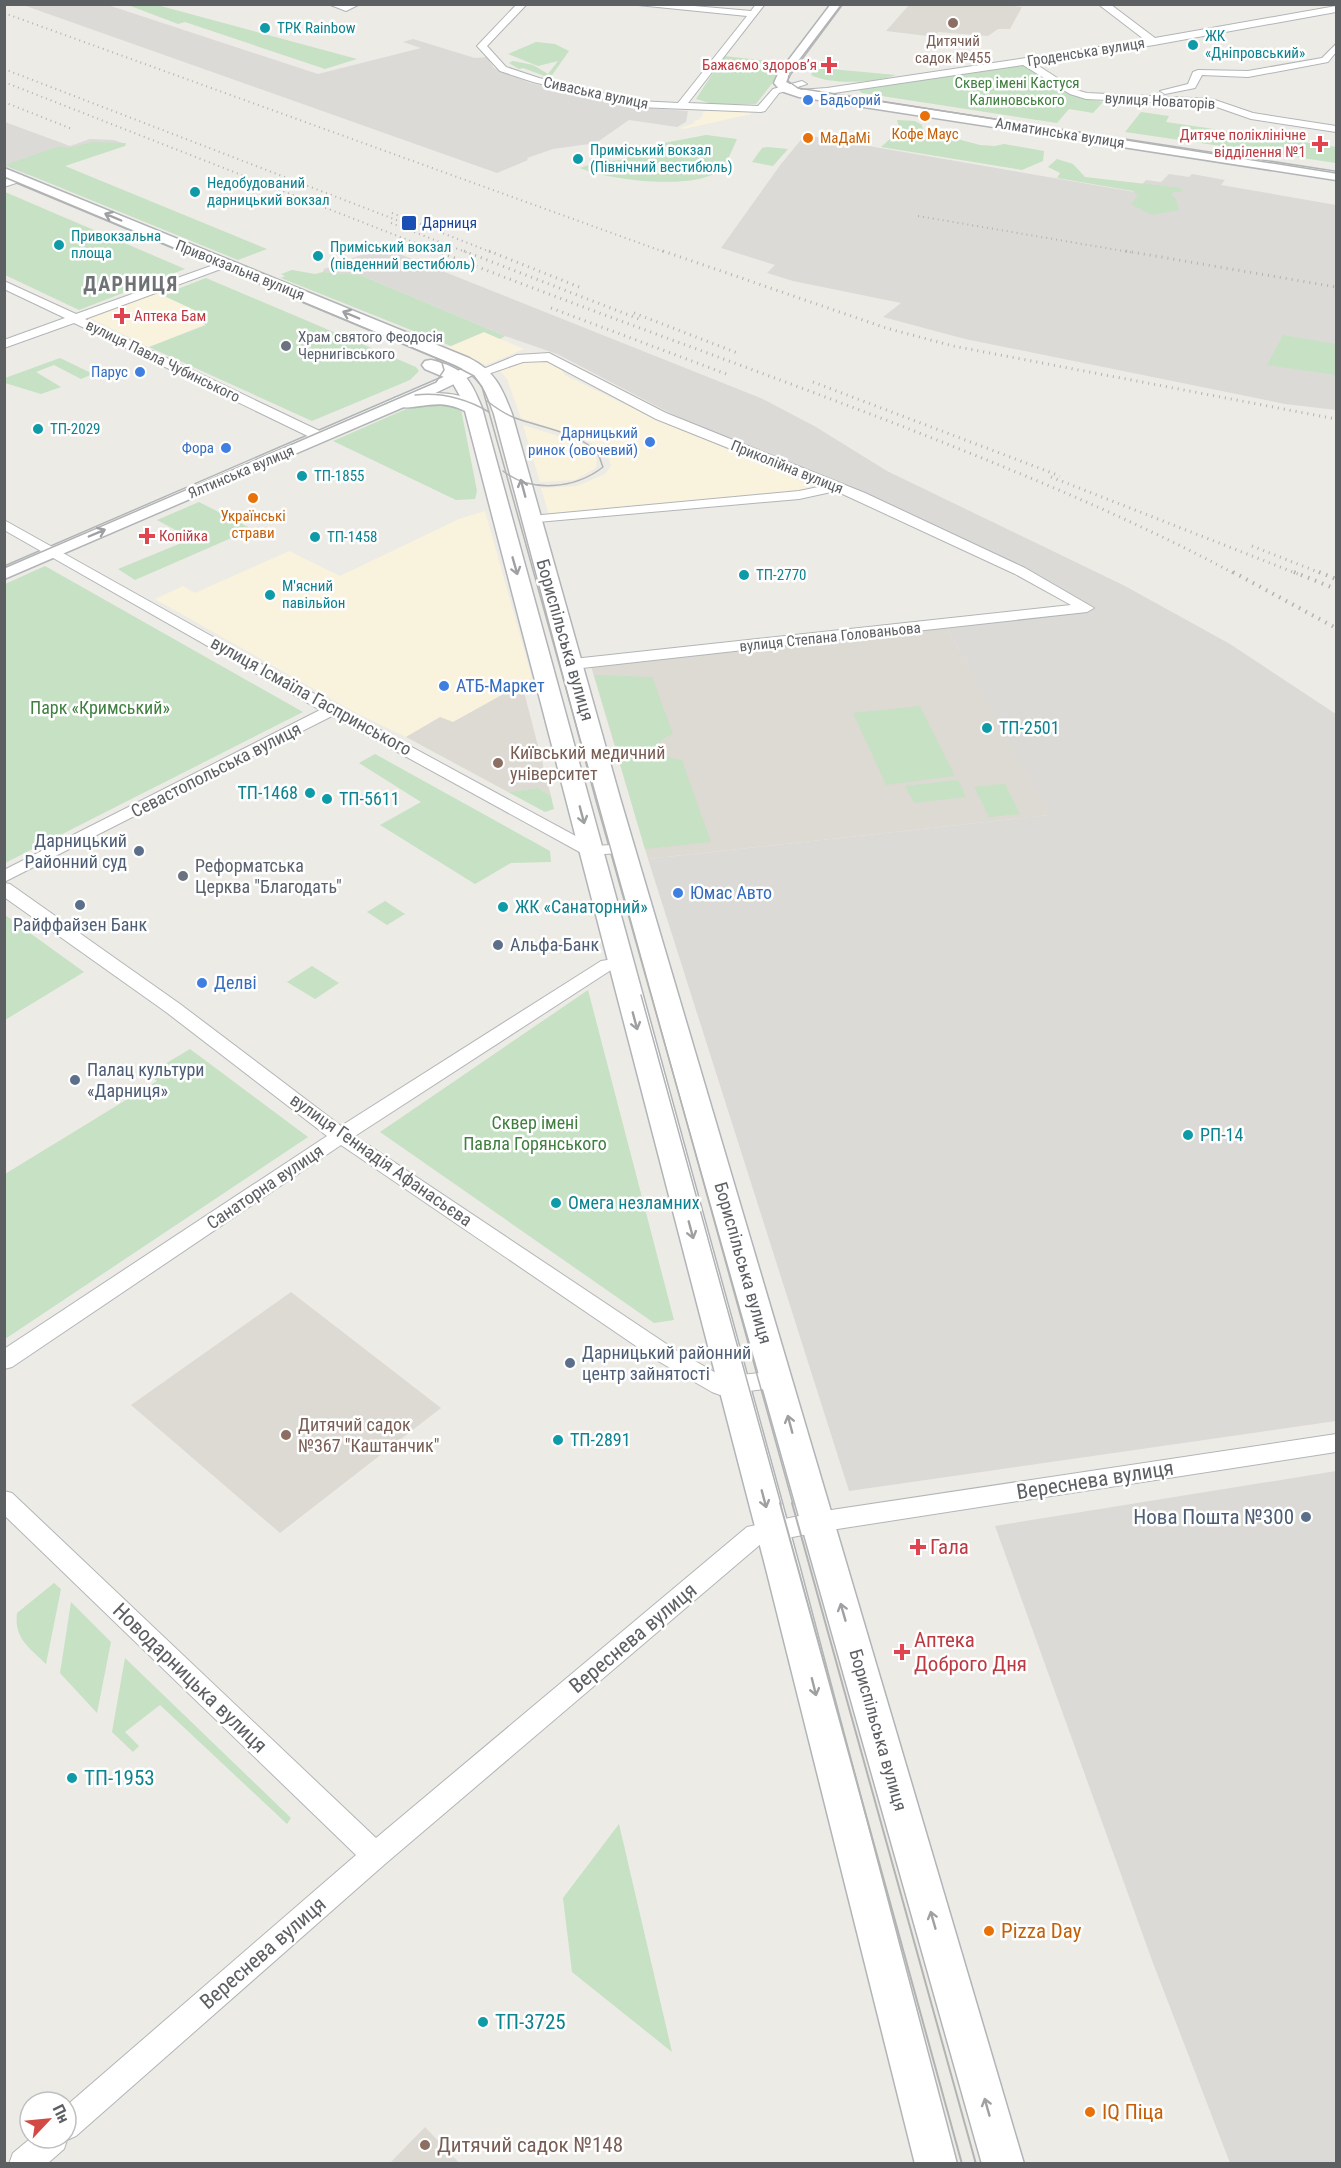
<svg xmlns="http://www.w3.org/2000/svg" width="1341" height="2168" font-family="'Roboto Condensed',sans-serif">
	<rect width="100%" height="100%" fill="#edebe5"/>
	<g fill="#f9f2dd">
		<path d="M710 110 750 111 751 114 684 129 680 128 695 123 693 121 701 119 699 117H702L703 112Z"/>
		<path d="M155 292 204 314 194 318 206 324 149 347 88 317Z"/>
		<path d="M484 332 524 349 486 365 446 348Z"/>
		<path d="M538 361 549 362 560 368 565 375 620 402 809 485 814 488 813 492 550 518 541 488 577 486 605 474 611 466 608 457 596 446 582 438 521 418 507 379 500 371 525 362Z"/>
		<path d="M523 425 584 444 595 453 597 460 596 468 575 480 540 482Z"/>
		<path d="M485 511 532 678 453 722 440 718 406 737 358 714 155 599 183 586 195 593 289 551 340 576 459 519Z"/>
	</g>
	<g fill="#dcdad7">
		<path d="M23 5H108L318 74 421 48 403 42 413 39 475 58 487 57 494 68 530 83 646 108 688 111 686 122 677 127 629 120 596 143 553 149 527 158 528 160 497 173Z"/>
		<path d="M5 122 70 146 90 139 114 140 125 144 29 175 5 166Z"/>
		<path d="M805 135 1135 192 1146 180 1161 182 1169 174 1189 177 1192 174 1225 180 1221 185 1336 205V410L1285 404 965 339 883 317 901 303 793 281 767 273 775 265 721 248 781 164Z"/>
		<path d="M382 247 763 399 816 427 887 471 1125 586 1230 644 1336 714V1421L849 1491 648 859 1049 815 947 628 1087 612 1092 606 1011 561 860 491 687 422 557 354 505 336 360 275 323 272 324 269Z"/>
		<path d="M1336 1471V2163H1230L1153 1963 995 1526Z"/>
	</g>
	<g fill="#dddad3">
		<path d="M1000 4 1022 7 1010 29H998L988 36 938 32 936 37 886 31 909 5Z"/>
		<path d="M947 628 1050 815 648 859 591 666Z"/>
		<path d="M522 684 551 796 538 788 508 792 406 737 440 717 453 722Z"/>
		<path d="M291 1292 441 1408 280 1533 131 1405Z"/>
		<path d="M425 2127 459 2163H390Z"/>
	</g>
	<g fill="#c6e1c4">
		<path d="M128 5H157L357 59 325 69 185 22 178 24Z"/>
		<path d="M536 42 555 44 569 51 550 78 523 68 519 69 509 63 513 61 533 65 548 74 558 61 538 66 508 54Z"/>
		<path d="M724 56 788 63 756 104 716 105 696 99Z"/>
		<path d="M1022 65 1069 92 1081 96 1080 98 1103 102 1093 113 1069 109 1057 123 862 93 859 90Z"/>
		<path d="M815 67 820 68 896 75C877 83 830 85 811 75Z"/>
		<path d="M1141 112 1169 116 1166 122 1336 147V163L1125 132Z"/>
		<path d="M897 120 915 121 922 125 923 130 980 145 995 146 1004 144 1044 151 1043 161 1022 170 881 147 900 130Z"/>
		<path d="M706 135 737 139C733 148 728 160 722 168 700 192 607 180 580 168L606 159 612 161 627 159 628 156 623 151 632 149Z"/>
		<path d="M92 142 126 143 125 146 65 166 267 249 238 260 5 165 60 146 69 148Z"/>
		<path d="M767 147 788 149 773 166 752 162 762 148Z"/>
		<path d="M1057 159 1073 164 1085 177 1181 188 1182 192H1173L1171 195 1176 199 1179 210 1152 215 1131 204 1138 195 1133 191 1057 178 1060 173 1048 167Z"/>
		<path d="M5 192 185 269 79 310 5 275Z"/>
		<path d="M292 270 315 274 323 272 360 275 505 336 500 339 484 332 451 346 281 278 285 276 281 274Z"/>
		<path d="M206 278 416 367 419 371 410 380 312 421 149 347 206 325 193 318 203 314 162 295Z"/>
		<path d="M1283 335 1336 344V375L1267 365Z"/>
		<path d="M60 358 93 374 81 379 54 365 36 372 61 387 41 394 5 383V378Z"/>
		<path d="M425 404H450L461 409 477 491 475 499 456 500 333 441 413 406Z"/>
		<path d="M199 502 252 529 135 580 118 569 179 544 184 537 183 534 157 520Z"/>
		<path d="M45 566 303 712 5 863V584Z"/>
		<path d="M594 675 652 677 673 734 661 740 659 746 617 751Z"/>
		<path d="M920 706 955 776 886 785 853 713Z"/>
		<path d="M661 753 672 758 682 760 711 842 645 849 618 757Z"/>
		<path d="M375 754 550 851 551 862 511 863 475 884 380 825 421 802 359 763Z"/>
		<path d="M958 780 966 797 914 803 905 786Z"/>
		<path d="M1005 784 1020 814 989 817 974 787Z"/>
		<path d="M538 788 551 796 554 809 545 812 508 792Z"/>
		<path d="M385 901 405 914 387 925 367 912Z"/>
		<path d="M5 915 84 972 5 1020H4Z"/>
		<path d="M312 966 339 983 315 999 287 982Z"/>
		<path d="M588 990 674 1320 654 1323 380 1132Z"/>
		<path d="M190 1049 308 1137 5 1339V1174L157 1081 148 1074Z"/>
		<path d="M54 1583 61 1589 46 1664C29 1647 14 1639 17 1613Z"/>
		<path d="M71 1602 111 1642 97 1713 60 1673Z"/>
		<path d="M125 1658 291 1818 287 1824 160 1705 125 1732 139 1746 133 1752 112 1732Z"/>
		<path d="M619 1824 672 2052 572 1972 563 1898Z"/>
	</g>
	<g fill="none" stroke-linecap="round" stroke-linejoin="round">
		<defs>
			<g id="minor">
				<path d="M328 4H360L346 11Z"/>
				<path d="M517 4H527L487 46 506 67 539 78 638 101 678 103 747 16 628 4H671L751 11 756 4H765L688 103 758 106 773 89 802 81 807 84 779 93 765 111 761 112 638 107 533 82 500 71 477 46Z"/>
				<path d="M1098 4H1110L1155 38 1336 6V12L1154 45 1034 63 1076 90 1087 93 1212 99 1253 113 1336 126V132L1251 119 1211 105 1086 99 1070 94 1023 65 827 94 799 96 794 93 799 90 827 88 1145 40Z"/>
				<path d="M1336 44V52L1328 62 1248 77 1202 75 1195 88 1165 94 1160 91 1188 84 1193 72 1198 70 1248 71 1322 58Z"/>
				<path d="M21 175 26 178 25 180 4 187V180Z"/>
				<path d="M225 261 231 264 229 266 85 319 326 434 328 437 326 440H316L74 323 4 348V340L65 318 4 289V281L76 314Z"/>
				<path d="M549 353 666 413 865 493 1025 568 1094 608 1087 612 573 669 568 667 565 664 573 659 1071 605 1015 574 836 491 799 499 526 523 524 520 531 516 799 491 823 486 656 419 547 361 523 362 482 376 476 372 517 355Z"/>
				<path d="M4 520 338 707 594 846 629 844 632 848 629 852 623 853 585 855 332 716 4 882V870L320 710 4 530Z"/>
				<path d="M4 883 10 884 180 1004 341 1126 601 961 620 958 626 960 629 964 626 968 611 970 355 1136 674 1349 723 1377 778 1371 786 1374 789 1380 786 1386 720 1395 712 1392 658 1361 341 1145 12 1367 4 1369V1349L327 1136 166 1012 4 897Z"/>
				<path d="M1336 1434V1452L818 1532 762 1543 385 1864 76 2136 67 2140 64 2149 47 2164H9L13 2153 31 2138H66V2106L356 1855 4 1515V1491L12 1493 376 1838 747 1527 818 1512Z"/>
			</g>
			<g id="tertiary">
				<path d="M831 4H842L790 74 786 82 801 90 1336 172V180L799 97 781 91 774 83 778 74Z"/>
				<path d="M476 363 484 368 481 371 427 397 4 579V567Z"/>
			</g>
			<g id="secondary">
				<path d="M4 168 469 358C495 371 502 388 512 414L620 798 1024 2164H982L596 798 494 414C485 389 482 378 457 366L4 177Z"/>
				<path d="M431 360C464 368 470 378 482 408L800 1569 957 2164H915L766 1569 465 411C435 396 418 412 395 406L392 402 395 398C416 393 438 391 460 396L451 380 425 369 422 365 425 361Z"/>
			</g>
		</defs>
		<use href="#minor" stroke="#b2b5b8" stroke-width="2"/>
		<use href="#tertiary" stroke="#b2b5b8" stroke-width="3"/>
		<use href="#secondary" stroke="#b1b4b8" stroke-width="3"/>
		<use href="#minor" fill="#fff" fill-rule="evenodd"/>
		<use href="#tertiary" fill="#fff" fill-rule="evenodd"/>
		<use href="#secondary" fill="#fff" fill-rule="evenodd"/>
		<g stroke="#b2b3b3" stroke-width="1.5">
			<path d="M842 4 789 74 788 81 798 88 1336 173"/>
			<path d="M4 177 453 365 474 376 482 387 793 1504"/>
			<path d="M415 395C442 392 465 398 489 412"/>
			<path d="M487 401C496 408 505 414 515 418 539 427 582 433 598 454 600 457 601 463 603 467 575 489 531 493 503 471"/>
			<path d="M4 568 436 382 444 370 442 363 436 359"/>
			<path d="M641 995 781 1504"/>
		</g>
		<g stroke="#b2b3b3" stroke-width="2">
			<path d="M780 1503 962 2164"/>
			<path d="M792 1503 976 2164"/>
		</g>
		<g stroke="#b2b3b3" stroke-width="2" stroke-dasharray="1 4" stroke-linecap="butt">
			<path d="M4 13 667 253"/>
			<path d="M4 69 399 221"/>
			<path d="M4 82 441 253"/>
			<path d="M4 102 72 129"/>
			<path d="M392 213 493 253"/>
			<path d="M918 216 1135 253"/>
			<path d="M391 223 468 253"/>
		</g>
		<g stroke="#b2b3b3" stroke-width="3" stroke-dasharray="1 5" stroke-linecap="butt">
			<path d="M437 251C592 312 749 367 904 427 1016 471 1129 517 1235 574"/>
			<path d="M464 251 639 319"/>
			<path d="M489 251 579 287"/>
			<path d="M663 251 886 328 953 346 1336 419"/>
			<path d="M1126 251 1336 287"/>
			<path d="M551 308 729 375"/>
			<path d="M634 313 740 354"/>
			<path d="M813 382 1060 476"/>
			<path d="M1051 477 1298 574"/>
			<path d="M1252 546 1323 574"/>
		</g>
		<g stroke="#b2b3b3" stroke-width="4" stroke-dasharray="1.5 6" stroke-linecap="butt">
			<path d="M1233 572 1336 628"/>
			<path d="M1294 572 1336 589"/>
			<path d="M1319 572 1336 579"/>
		</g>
	</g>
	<defs><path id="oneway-shaft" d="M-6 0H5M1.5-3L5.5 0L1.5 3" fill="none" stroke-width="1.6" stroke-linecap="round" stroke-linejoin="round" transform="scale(1.5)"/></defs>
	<g stroke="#9ea0a1">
		<use href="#oneway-shaft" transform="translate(113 217) rotate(-157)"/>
		<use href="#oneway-shaft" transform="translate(351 315) rotate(-157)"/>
		<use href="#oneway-shaft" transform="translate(523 488) rotate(-105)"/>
		<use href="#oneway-shaft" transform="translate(97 533) rotate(-23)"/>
		<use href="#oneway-shaft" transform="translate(515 566) rotate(74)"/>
		<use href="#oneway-shaft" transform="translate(582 815) rotate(75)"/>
		<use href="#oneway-shaft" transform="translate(635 1021) rotate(75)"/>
		<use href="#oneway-shaft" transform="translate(691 1230) rotate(75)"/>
		<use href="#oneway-shaft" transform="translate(790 1424) rotate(-105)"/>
		<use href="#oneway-shaft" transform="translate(764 1499) rotate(75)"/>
		<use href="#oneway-shaft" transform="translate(843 1612) rotate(-106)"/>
		<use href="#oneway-shaft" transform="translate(814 1687) rotate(76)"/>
		<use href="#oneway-shaft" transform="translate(933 1920) rotate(-106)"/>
		<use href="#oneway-shaft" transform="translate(987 2107) rotate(-106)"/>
	</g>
	<g fill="#8d6e63" stroke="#fff" stroke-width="2">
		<circle cx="953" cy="23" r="6"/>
		<circle cx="498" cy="763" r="6"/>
		<circle cx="286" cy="1435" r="6"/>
		<circle cx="425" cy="2145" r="6"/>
	</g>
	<g fill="#0f9aa8" stroke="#fff" stroke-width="2">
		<circle cx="265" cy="28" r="6"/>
		<circle cx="1193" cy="45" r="6"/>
		<circle cx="578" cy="159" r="6"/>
		<circle cx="195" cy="192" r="6"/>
		<circle cx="59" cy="245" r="6"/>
		<circle cx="318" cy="256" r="6"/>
		<circle cx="38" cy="429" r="6"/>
		<circle cx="302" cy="476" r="6"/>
		<circle cx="315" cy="537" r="6"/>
		<circle cx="744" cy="575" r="6"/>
		<circle cx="270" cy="595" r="6"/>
		<circle cx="987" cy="728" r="6"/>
		<circle cx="310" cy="793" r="6"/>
		<circle cx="327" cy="799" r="6"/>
		<circle cx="503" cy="907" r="6"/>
		<circle cx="1188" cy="1135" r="6"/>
		<circle cx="556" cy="1203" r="6"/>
		<circle cx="558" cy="1440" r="6"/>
		<circle cx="72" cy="1778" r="6"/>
		<circle cx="483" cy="2022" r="6"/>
	</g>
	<g fill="#e0444e" stroke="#fff" stroke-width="2">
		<path d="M826 56h6v6h6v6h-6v6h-6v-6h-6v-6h6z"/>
		<path d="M1317 135h6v6h6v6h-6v6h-6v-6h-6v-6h6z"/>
		<path d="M119 307h6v6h6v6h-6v6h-6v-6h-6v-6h6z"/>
		<path d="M144 527h6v6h6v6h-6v6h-6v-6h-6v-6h6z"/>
		<path d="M915 1538h6v6h6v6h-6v6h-6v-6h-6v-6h6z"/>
		<path d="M899 1643h6v6h6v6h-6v6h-6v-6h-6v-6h6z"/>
	</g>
	<g fill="#3f7fe0" stroke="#fff" stroke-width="2">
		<circle cx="808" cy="100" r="6"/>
		<circle cx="140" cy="372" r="6"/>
		<circle cx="650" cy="442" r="6"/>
		<circle cx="226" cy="448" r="6"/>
		<circle cx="444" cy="686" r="6"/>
		<circle cx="678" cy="893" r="6"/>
		<circle cx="202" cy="983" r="6"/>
	</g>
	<g fill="#e8710a" stroke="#fff" stroke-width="2">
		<circle cx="925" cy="116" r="6"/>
		<circle cx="808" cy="138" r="6"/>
		<circle cx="253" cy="498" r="6"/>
		<circle cx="989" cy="1931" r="6"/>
		<circle cx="1090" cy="2112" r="6"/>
	</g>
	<rect fill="#1a4fb4" stroke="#fff" stroke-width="2" x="401" y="215" width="16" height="16" rx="3"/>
	<g fill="#6b7280" stroke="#fff" stroke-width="2">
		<circle cx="286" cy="346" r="6"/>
		<circle cx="183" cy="876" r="6"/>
	</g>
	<g fill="#5c6f8a" stroke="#fff" stroke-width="2">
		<circle cx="139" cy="851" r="6"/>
		<circle cx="80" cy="905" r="6"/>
		<circle cx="498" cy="945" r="6"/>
		<circle cx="75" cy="1080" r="6"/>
		<circle cx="570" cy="1363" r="6"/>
		<circle cx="1306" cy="1517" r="6"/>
	</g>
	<g text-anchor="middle" stroke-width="5" stroke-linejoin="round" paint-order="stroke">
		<g font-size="15" fill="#0d838f" stroke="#fff" text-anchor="start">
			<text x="277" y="33">ТРК Rainbow</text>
			<text x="1205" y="41">ЖК<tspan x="1205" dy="17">«Дніпровський»</tspan></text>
			<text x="590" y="155">Приміський вокзал<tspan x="590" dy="17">(Північний вестибюль)</tspan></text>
			<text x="207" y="188">Недобудований<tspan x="207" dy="17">дарницький вокзал</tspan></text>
			<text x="71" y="241">Привокзальна<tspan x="71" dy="17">площа</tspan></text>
			<text x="330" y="252">Приміський вокзал<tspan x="330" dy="17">(південний вестибюль)</tspan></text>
			<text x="50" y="434">ТП-2029</text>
			<text x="314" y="481">ТП-1855</text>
			<text x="327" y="542">ТП-1458</text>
			<text x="756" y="580">ТП-2770</text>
			<text x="282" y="591">М'ясний<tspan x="282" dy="17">павільйон</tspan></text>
		</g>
		<g font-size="15" fill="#785e54" stroke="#fff">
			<text x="953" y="46">Дитячий<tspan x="953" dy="17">садок №455</tspan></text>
		</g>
		<g font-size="15" fill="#5d6063" stroke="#fff">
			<text transform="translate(1086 52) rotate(-9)" y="5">Гроденська вулиця</text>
			<text transform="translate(596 93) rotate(12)" y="5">Сиваська вулиця</text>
			<text transform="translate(1160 101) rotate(3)" y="5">вулиця Новаторів</text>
			<text transform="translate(1060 133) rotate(9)" y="5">Алматинська вулиця</text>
			<text transform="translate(240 270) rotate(22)" y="5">Привокзальна вулиця</text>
			<text transform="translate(163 361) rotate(26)" y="5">вулиця Павла Чубинського</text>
			<text transform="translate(787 467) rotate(22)" y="5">Приколійна вулиця</text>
			<text transform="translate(241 472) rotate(-23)" y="5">Ялтинська вулиця</text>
			<text transform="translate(830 637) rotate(-6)" y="5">вулиця Степана Голованьова</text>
		</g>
		<g font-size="15" fill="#be3a42" stroke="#fff" text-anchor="end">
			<text x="817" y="70">Бажаємо здоровʼя</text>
			<text x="1306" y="140">Дитяче поліклінічне<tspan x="1306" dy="17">відділення №1</tspan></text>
			<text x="134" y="321" text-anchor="start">Аптека Бам</text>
			<text x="159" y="541" text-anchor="start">Копійка</text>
		</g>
		<g font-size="15" fill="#407f40" stroke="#fff">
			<text x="1017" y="88">Сквер імені Кастуся<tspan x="1017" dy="17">Калиновського</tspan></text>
		</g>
		<g font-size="15" fill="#366cbe" stroke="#fff" text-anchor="end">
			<text x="820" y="105" text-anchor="start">Бадьорий</text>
			<text x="128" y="377">Парус</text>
			<text x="638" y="438">Дарницький<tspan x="638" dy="17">ринок (овочевий)</tspan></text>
			<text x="214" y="453">Фора</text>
		</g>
		<g font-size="15" fill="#c56008" stroke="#fff">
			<text x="925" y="139">Кофе Маус</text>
			<text x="820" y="143" text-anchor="start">МаДаМі</text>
			<text x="253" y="521">Українські<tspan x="253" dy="17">страви</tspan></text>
		</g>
		<g font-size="15" fill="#164399" stroke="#fff" text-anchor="start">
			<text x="422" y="228">Дарниця</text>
		</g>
		<g font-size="15" fill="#5b616d" stroke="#fff" text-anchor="start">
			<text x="298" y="342">Храм святого Феодосія<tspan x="298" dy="17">Чернигівського</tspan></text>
		</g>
		<g font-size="18" fill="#5d6063" stroke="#fff">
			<text transform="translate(565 640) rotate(74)" y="6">Бориспільська вулиця</text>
			<text transform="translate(311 696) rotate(29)" y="6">вулиця Ісмаїла Гаспринського</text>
			<text transform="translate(216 770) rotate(-27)" y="6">Севастопольська вулиця</text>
			<text transform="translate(381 1160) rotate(35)" y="6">вулиця Геннадія Афанасьєва</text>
			<text transform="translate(265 1187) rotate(-34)" y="6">Санаторна вулиця</text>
			<text transform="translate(743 1263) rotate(74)" y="6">Бориспільська вулиця</text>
			<text transform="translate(878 1730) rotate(74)" y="6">Бориспільська вулиця</text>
		</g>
		<g font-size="18" fill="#366cbe" stroke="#fff" text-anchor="start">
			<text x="456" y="692">АТБ-Маркет</text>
			<text x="690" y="899">Юмас Авто</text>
			<text x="214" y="989">Делві</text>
		</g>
		<g font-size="18" fill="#407f40" stroke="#fff">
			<text x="100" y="714">Парк «Кримський»</text>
			<text x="535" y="1129">Сквер імені<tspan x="535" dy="21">Павла Горянського</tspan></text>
		</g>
		<g font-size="18" fill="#0d838f" stroke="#fff" text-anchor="start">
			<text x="999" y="734">ТП-2501</text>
			<text x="298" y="799" text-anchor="end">ТП-1468</text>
			<text x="339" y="805">ТП-5611</text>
			<text x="515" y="913">ЖК «Санаторний»</text>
			<text x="1200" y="1141">РП-14</text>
			<text x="568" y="1209">Омега незламних</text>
			<text x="570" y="1446">ТП-2891</text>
		</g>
		<g font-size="18" fill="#785e54" stroke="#fff" text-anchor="start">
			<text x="510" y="759">Київський медичний<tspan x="510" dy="21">університет</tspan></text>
			<text x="298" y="1431">Дитячий садок<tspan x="298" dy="21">№367 "Каштанчик"</tspan></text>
		</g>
		<g font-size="18" fill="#4e5e75" stroke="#fff" text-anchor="start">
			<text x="127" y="847" text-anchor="end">Дарницький<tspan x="127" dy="21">Районний суд</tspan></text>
			<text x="80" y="931" text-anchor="middle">Райффайзен Банк</text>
			<text x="510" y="951">Альфа-Банк</text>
			<text x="87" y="1076">Палац культури<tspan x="87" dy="21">«Дарниця»</tspan></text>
			<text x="582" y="1359">Дарницький районний<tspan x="582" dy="21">центр зайнятості</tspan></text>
		</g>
		<g font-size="18" fill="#5b616d" stroke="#fff" text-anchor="start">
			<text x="195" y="872">Реформатська<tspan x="195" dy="21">Церква "Благодать"</tspan></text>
		</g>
		<g font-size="20" font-weight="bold" letter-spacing="1.5" fill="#6e7275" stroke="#fff">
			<text x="131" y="291">ДАРНИЦЯ</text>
		</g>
		<g font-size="21" fill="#5d6063" stroke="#fff">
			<text transform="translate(1095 1480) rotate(-9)" y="7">Вереснева вулиця</text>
			<text transform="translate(633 1638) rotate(-40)" y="7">Вереснева вулиця</text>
			<text transform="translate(190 1678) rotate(44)" y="7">Новодарницька вулиця</text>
			<text transform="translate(263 1953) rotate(-41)" y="7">Вереснева вулиця</text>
		</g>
		<g font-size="21" fill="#4e5e75" stroke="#fff" text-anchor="end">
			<text x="1294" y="1524">Нова Пошта №300</text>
		</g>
		<g font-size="21" fill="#be3a42" stroke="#fff" text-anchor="start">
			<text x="930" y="1554">Гала</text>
			<text x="914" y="1647">Аптека<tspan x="914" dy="24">Доброго Дня</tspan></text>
		</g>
		<g font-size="21" fill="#0d838f" stroke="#fff" text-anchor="start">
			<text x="84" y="1785">ТП-1953</text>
			<text x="495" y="2029">ТП-3725</text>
		</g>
		<g font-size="21" fill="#c56008" stroke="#fff" text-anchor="start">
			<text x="1001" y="1938">Pizza Day</text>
			<text x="1102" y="2119">IQ Піца</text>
		</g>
		<g font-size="21" fill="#785e54" stroke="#fff" text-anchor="start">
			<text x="437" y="2152">Дитячий садок №148</text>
		</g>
	</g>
	<rect width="1341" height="2168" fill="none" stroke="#5d6063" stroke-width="12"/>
	<g transform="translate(48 2120) rotate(64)"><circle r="28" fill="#ffffff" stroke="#bebfc1" stroke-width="1.5"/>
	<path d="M0-4.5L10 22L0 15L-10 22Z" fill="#d34a45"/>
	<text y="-9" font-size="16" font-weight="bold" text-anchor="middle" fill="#5d6063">Пн</text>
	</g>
</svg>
